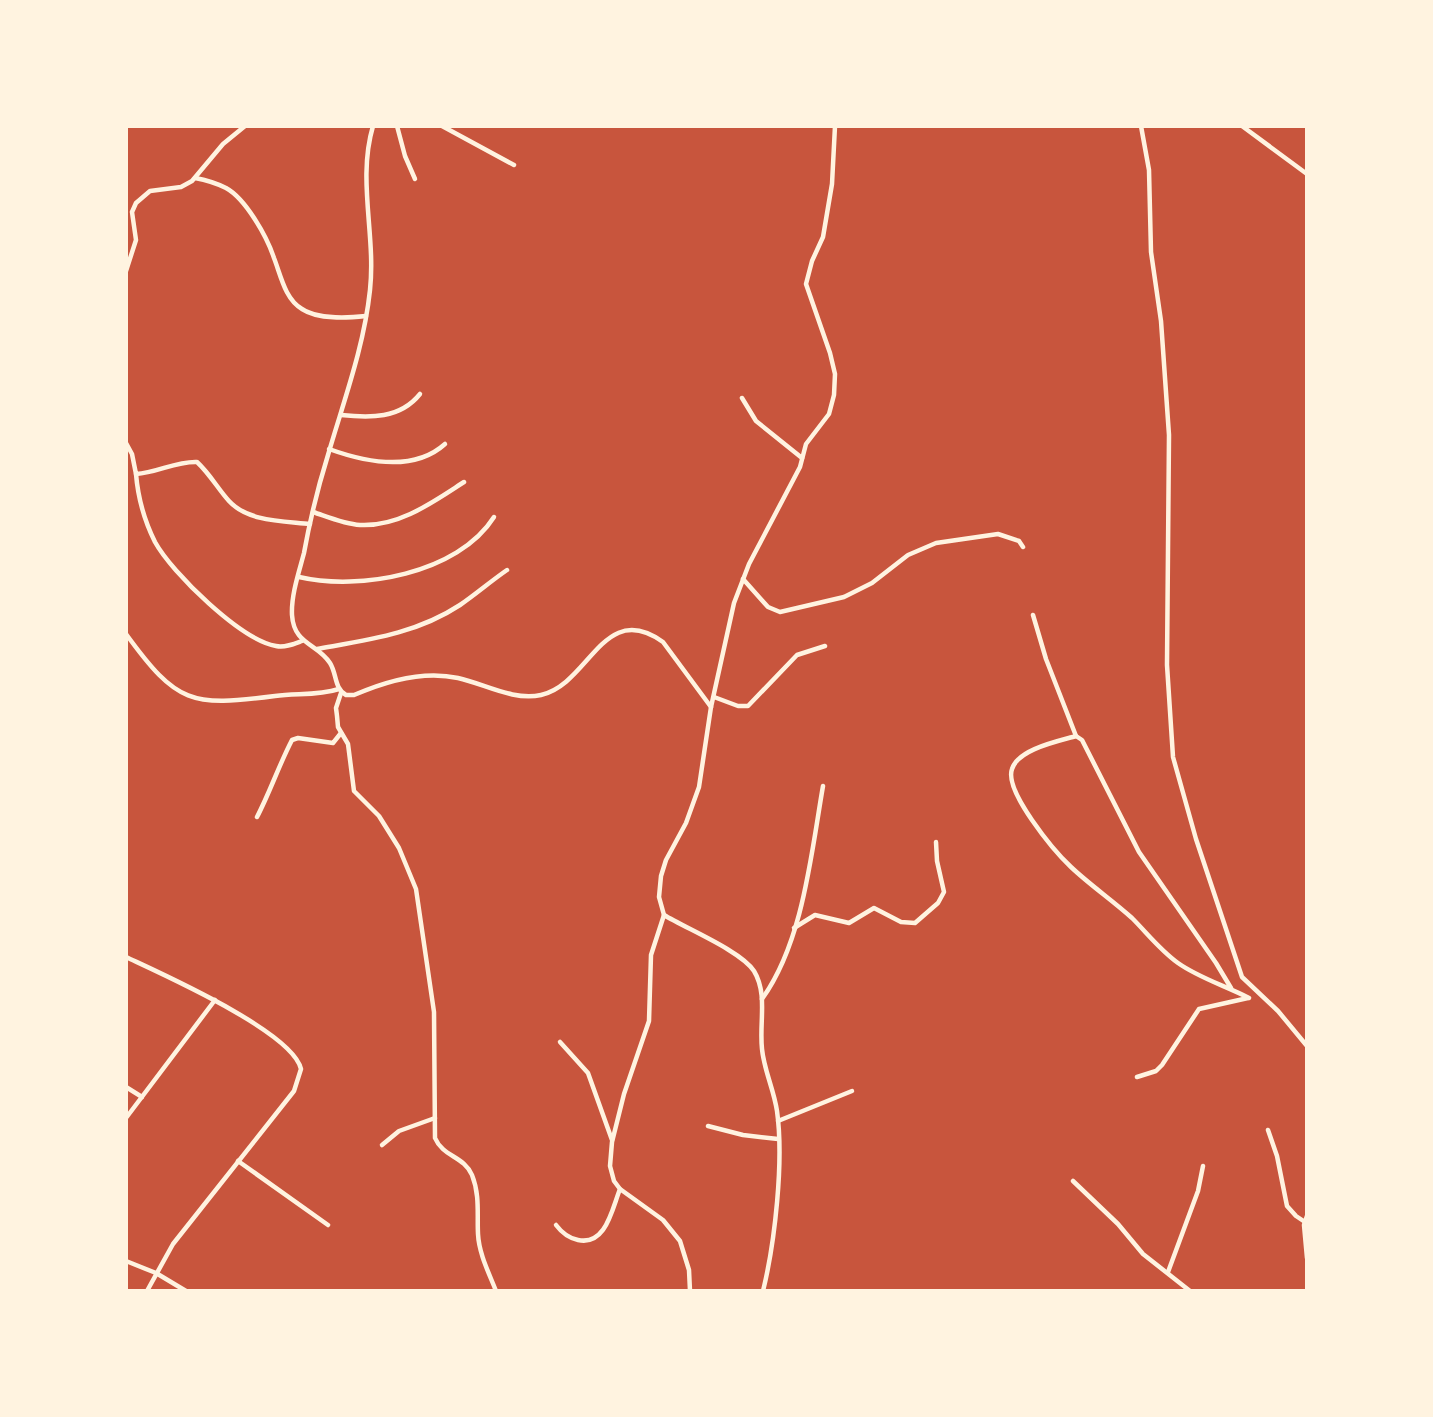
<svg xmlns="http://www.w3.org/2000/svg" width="1433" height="1417" font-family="Inter,sans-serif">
	<rect width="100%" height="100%" fill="#c8553d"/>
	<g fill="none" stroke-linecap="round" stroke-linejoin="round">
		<g stroke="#fff3e0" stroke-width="4.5">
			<path d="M373 126C357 180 376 235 370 290 364 347 344 400 328 455 318 487 310 520 304 553 299 572 291 595 292 615 294 645 317 643 330 663 337 674 334 688 346 695H354C386 681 423 670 458 678 485 684 513 701 541 695 590 684 603 599 663 642L711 707"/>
			<path d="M397 126 405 156 415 179"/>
			<path d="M442 126 514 165"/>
			<path d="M1141 126 1149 170 1151 252 1161 321 1169 435 1167 665 1173 757 1196 839 1242 977 1278 1011 1307 1046"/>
			<path d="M1242 126 1307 174"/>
			<path d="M195 178C206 180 216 183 226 188 246 199 267 237 274 258 281 276 285 299 302 309 319 320 347 318 366 316"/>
			<path d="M126 271 136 240 132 212 136 203 150 191 181 187 192 181 223 144 245 126"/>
			<path d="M742 398 756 421 802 458"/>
			<path d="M341 415C370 418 400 419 420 394"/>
			<path d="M126 443 132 454 136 474C157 473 176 461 197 462 210 474 218 489 229 501 248 522 284 521 310 524"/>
			<path d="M329 449C365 462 414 472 445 444"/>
			<path d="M136 474C138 498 144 520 155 542 172 573 241 640 276 646 285 648 294 644 302 641"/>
			<path d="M313 512C328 517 344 524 360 525 399 527 433 502 464 482"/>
			<path d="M299 577C359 591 458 574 494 517"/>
			<path d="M743 579 768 607 780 612 844 597 872 583 908 555 936 543 998 534 1019 541 1023 547"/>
			<path d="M1033 615 1046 659 1076 736 1082 740 1139 852 1216 963 1231 988"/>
			<path d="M126 634C177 704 191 707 275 696 297 693 317 696 339 689"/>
			<path d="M317 649C367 640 416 634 460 605 476 594 491 581 507 570"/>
			<path d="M341 693 336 708 337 716 338 727 348 744 354 791 379 816 399 848 416 889 434 1012 435 1138C443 1157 464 1156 472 1175 480 1195 477 1214 478 1234 479 1254 489 1273 496 1291"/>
			<path d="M714 697 738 706H748L797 655 825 646"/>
			<path d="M1076 736C1059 741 1018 749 1012 769 1004 791 1054 851 1071 867 1090 885 1112 900 1132 918 1147 933 1160 950 1178 963 1199 978 1226 986 1249 998"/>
			<path d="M257 817C270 792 279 765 292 740L298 738 333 743 341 733"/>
			<path d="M664 915C687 929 741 951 754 971 768 994 759 1023 762 1049 764 1070 774 1090 777 1111 784 1161 775 1242 763 1291"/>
			<path d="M794 928 815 915 849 923 874 908 901 922 915 923 938 903 944 892 937 861 936 842"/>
			<path d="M126 957C162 974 293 1032 301 1069L294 1091 173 1244 147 1291"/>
			<path d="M762 999C803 942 811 855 823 786"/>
			<path d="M560 1042 588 1073 612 1140"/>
			<path d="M1137 1077 1156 1071 1162 1065 1199 1009 1248 998"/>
			<path d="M126 1087 142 1097"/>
			<path d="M126 1118 215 1000"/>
			<path d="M778 1121 852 1091"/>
			<path d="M708 1126 743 1135 778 1139"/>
			<path d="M1268 1130 1277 1156 1287 1206 1296 1216 1305 1222"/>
			<path d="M382 1145 399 1131 435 1118"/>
			<path d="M238 1161 328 1225"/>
			<path d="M1073 1181 1118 1224 1143 1254 1190 1291"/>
			<path d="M1307 1216 1304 1225 1307 1258"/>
			<path d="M556 1225C562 1233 568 1238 578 1240 606 1246 612 1209 620 1189"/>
			<path d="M126 1261 156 1273 186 1291"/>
			<path d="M1168 1272 1198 1191 1203 1166"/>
			<path d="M690 1291 689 1270 680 1241 663 1220 620 1189 614 1181 610 1166 612 1142 624 1094 649 1021 651 955 664 915 659 897 661 876 666 860 686 823 699 787 711 707 734 603 749 564 800 467 806 444 829 414 834 395 835 374 830 353 806 284 812 261 823 237 832 184 835 126"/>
		</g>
	</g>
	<rect width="1433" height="1417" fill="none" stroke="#fff3e0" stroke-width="256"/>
</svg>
